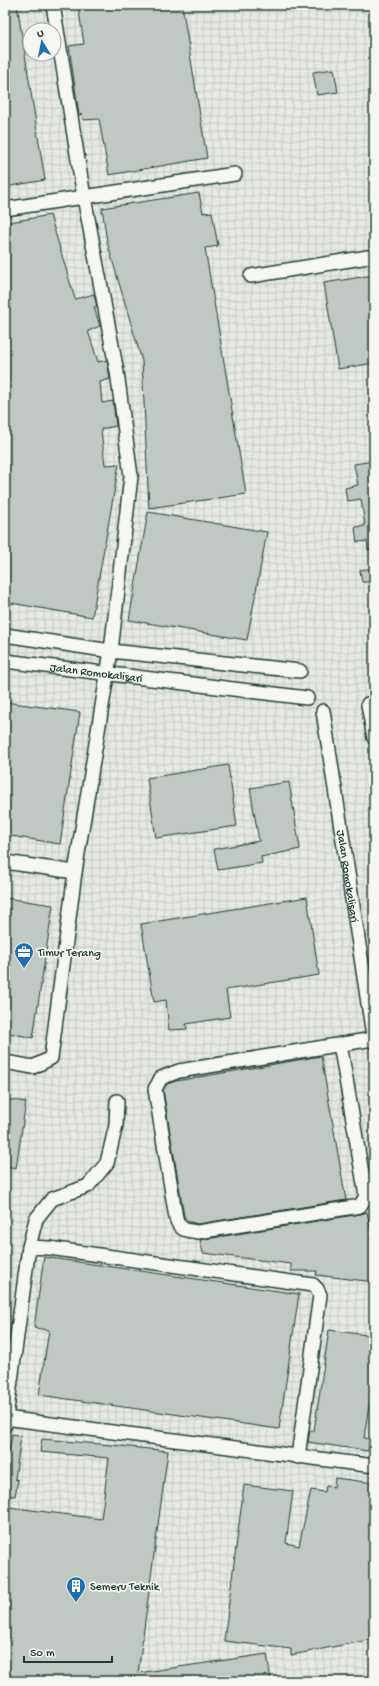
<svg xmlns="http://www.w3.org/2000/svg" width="379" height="1686" font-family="'Gochi Hand',sans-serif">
	<defs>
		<pattern id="industrial-grid" width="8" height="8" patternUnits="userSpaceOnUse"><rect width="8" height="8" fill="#e6e8e4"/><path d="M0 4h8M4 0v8" fill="none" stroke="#c5c8c4"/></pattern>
	</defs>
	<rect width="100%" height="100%" fill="#f6f6f2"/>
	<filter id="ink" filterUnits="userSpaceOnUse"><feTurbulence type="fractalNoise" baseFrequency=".025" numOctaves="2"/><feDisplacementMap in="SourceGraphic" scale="8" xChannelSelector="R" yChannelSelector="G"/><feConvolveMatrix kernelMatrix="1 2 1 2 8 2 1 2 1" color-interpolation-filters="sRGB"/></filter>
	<g filter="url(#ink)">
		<path fill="url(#industrial-grid)" fill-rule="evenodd" d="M5 5H374V1681H5ZM30 30H54V54H30Z"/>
		<g fill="#c1c8c3" stroke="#1f3d34">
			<path d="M5 5H17L45 180 5 187Z"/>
			<path d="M78 5H182L207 158 109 175 99 119 83 120 82 114 79 115 69 46 84 44Z"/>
			<path d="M334 69 338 92 317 95 313 72Z"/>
			<path d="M199 193 203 213 212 212 218 246 205 248 246 494 149 508 142 361 107 242 102 208Z"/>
			<path d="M50 215 75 299 94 294 97 307H94L100 326 88 331 98 362 107 360 110 379 100 382 102 403 113 401 116 426 101 429 105 465 119 464 92 617 5 602V223Z"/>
			<path d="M374 275V363L338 369 324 283Z"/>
			<path d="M374 461V549L368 550 367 541 357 542 355 527 365 526 361 499 347 501 345 488 358 485 354 464Z"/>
			<path d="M148 512 267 532 247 640 129 620Z"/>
			<path d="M374 568V582H362L360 570Z"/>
			<path d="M5 702 80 712 60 844 5 835Z"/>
			<path d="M228 765 237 826 156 838 147 778Z"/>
			<path d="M289 782 300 849 261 857 262 863 218 870 214 849 259 841 250 788Z"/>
			<path d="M307 897 319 975 226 990 230 1017 186 1024 187 1029 169 1030 166 1000 154 1002 141 924Z"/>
			<path d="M5 898 53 905 33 1038 5 1032Z"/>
			<path d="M321 1056 346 1200 198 1224 187 1221 184 1216 163 1090 167 1084 176 1081Z"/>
			<path d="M5 1099 26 1102 16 1168 5 1166Z"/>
			<path d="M367 1212 374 1247V1282L316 1275 317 1271H291V1264L203 1253 200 1240 361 1214Z"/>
			<path d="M44 1257 299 1294 279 1429 39 1395 49 1330 34 1328Z"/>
			<path d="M329 1330 374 1336V1372L364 1438 370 1439 368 1451 308 1442 310 1430 314 1431Z"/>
			<path d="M12 1434 21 1436 15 1479 18 1480 15 1496 5 1495V1462L6 1455 9 1452Z"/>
			<path d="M42 1439 111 1445 168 1451 138 1673 267 1654 271 1681H20L5 1672V1535L8 1507 101 1519 109 1458 40 1452Z"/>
			<path d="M335 1478 374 1483V1639L291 1655V1649L224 1641 244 1485 293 1491 286 1543 299 1546 311 1490 325 1492 326 1486 334 1487Z"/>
		</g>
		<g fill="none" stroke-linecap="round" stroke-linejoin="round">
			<defs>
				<g id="minor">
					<path d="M5 209 235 174"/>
					<path d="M251 276 374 256"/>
					<path d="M5 635 111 651 300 671"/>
					<path id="s1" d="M5 661 307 698"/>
					<path d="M368 704 374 738"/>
					<path id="s2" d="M323 711 374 1042"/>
					<path d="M5 862 75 872"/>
					<path d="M340 1044 366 1196 360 1206 198 1232C186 1230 180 1231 176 1218L155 1089 161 1078 179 1071 373 1039"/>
					<path d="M5 1062 33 1067 51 1058 75 872 111 651 131 476 117 372 84 197 53 5"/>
					<path d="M29 1247 49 1248 313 1285 317 1289 320 1295 298 1457"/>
					<path d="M5 1418 374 1466"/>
					<path d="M5 1425 29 1247 36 1219 52 1199 88 1186 107 1163 116 1125 117 1101"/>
				</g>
			</defs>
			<use href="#minor" stroke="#1f3d34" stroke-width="16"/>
			<use href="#minor" stroke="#f6f6f2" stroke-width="13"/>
		</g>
	</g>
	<defs>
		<symbol id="office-pin" viewBox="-11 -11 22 30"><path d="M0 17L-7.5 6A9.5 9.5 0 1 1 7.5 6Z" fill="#1f6fb2" stroke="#f6f6f2"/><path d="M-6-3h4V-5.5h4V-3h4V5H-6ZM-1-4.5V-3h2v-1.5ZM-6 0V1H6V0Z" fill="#fff"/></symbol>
		<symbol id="building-pin" viewBox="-11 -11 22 30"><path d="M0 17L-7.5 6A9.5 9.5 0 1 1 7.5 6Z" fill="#1f6fb2" stroke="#f6f6f2"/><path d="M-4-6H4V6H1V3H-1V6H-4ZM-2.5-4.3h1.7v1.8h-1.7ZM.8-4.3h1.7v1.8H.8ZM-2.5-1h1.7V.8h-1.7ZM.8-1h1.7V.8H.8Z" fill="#fff"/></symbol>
	</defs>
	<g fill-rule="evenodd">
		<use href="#office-pin" x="13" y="941" width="22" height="30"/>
		<use href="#building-pin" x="65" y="1575" width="22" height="30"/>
	</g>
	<g text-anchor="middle" stroke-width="3.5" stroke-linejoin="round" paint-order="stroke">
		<g font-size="12" fill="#1f3d34" stroke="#f6f6f2">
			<text dy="4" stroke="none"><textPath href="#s1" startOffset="92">Jalan Romokalisari</textPath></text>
			<text dy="4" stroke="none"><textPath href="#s2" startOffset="167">Jalan Romokalisari</textPath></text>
		</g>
		<g font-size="12" fill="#1f3d34" stroke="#f6f6f2" text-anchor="start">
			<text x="38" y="956">Timur Terang</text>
			<text x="90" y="1590">Semeru Teknik</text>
		</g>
	</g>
	<rect width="379" height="1686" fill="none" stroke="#f6f6f2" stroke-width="20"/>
	<rect x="10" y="10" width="359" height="1666" fill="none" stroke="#1f3d34" stroke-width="1.5" filter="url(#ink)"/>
	<g transform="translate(42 42) rotate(350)"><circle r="19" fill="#f6f6f2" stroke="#a0aca6"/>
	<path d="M0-3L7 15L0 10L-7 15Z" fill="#1f6fb2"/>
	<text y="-6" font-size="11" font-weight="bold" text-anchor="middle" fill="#1f3d34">U</text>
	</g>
	<path d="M24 1656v6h88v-6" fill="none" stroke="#1f3d34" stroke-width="2"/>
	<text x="30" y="1656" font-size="12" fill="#1f3d34" stroke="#f6f6f2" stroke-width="3" paint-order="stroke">50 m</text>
</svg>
